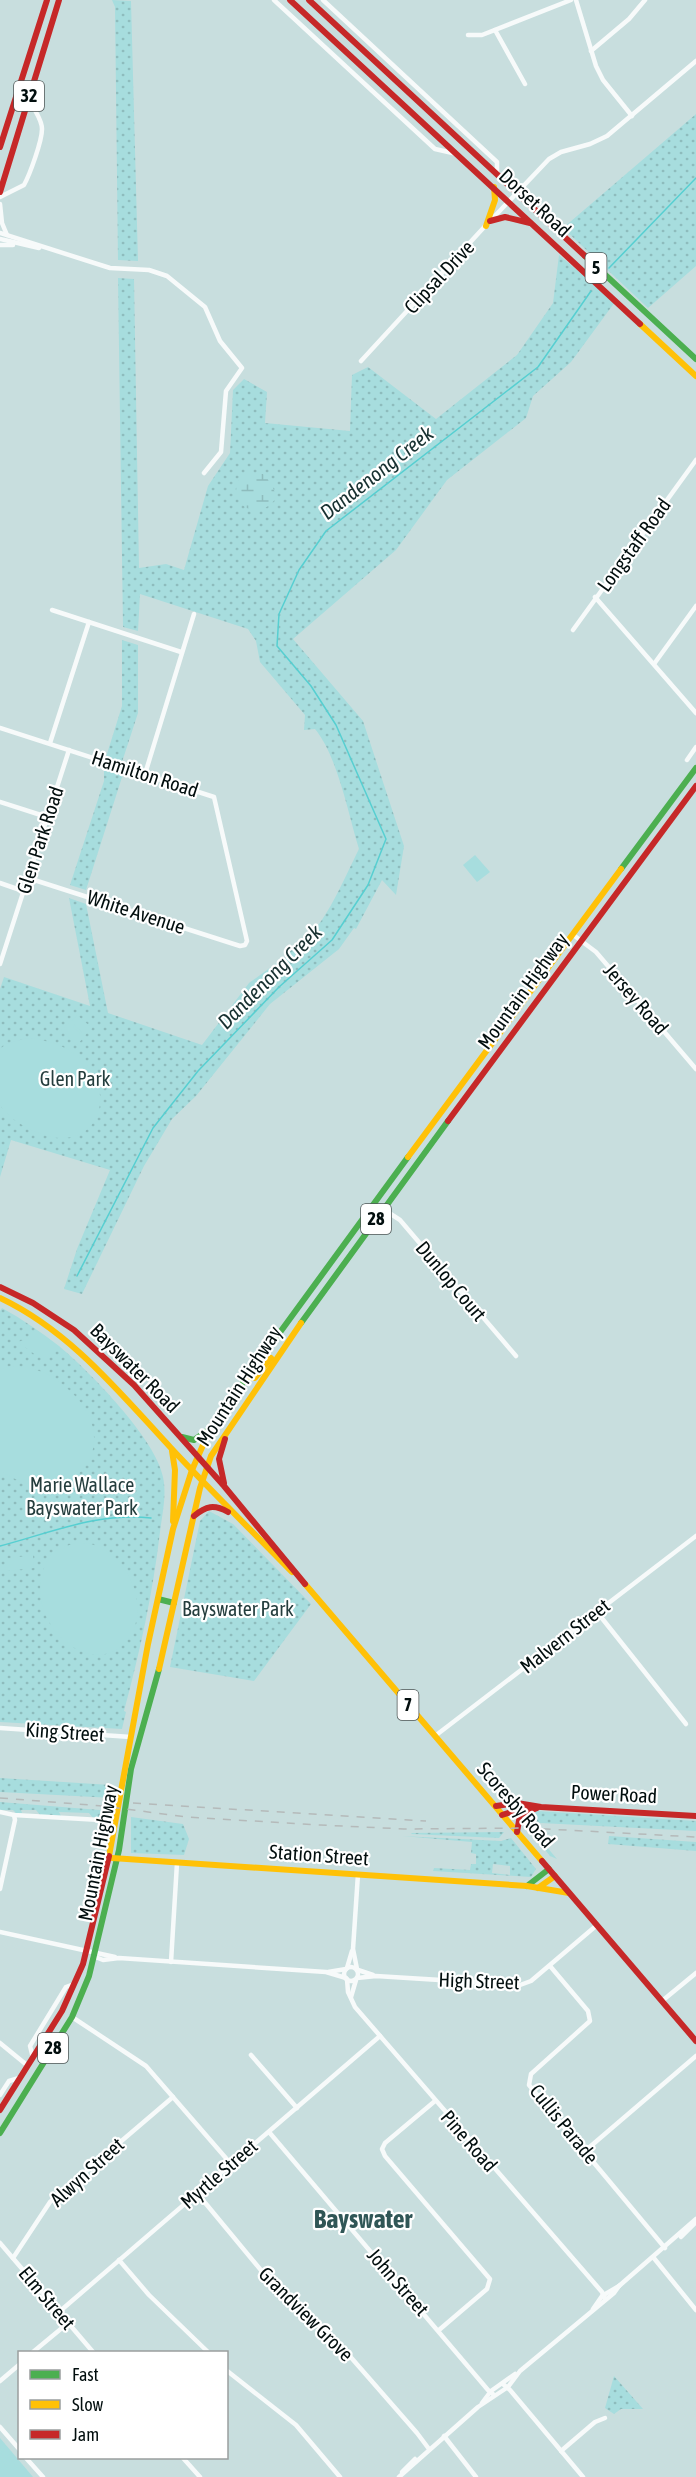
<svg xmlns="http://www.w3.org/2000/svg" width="696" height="2477" font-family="'Asap Condensed',sans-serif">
	<defs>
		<pattern id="grass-dots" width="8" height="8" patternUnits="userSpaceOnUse" patternTransform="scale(1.5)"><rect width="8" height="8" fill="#a7ddde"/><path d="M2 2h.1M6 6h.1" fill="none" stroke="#8ebcbd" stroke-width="1.8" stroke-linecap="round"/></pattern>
		<pattern id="wetland-marsh" width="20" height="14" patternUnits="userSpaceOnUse" patternTransform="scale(1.5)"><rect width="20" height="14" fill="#a7ddde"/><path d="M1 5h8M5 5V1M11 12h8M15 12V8" fill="none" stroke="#8ebcbd"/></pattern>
	</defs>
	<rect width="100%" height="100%" fill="#c8dede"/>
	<g fill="url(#grass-dots)" fill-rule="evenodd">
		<path d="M112 0 131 1 138 261 118 260 115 7Z"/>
		<path d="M696 114V266L648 308 563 228Z"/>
		<path d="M559 255 615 302 571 362 533 396 526 418 447 480 396 550 293 639 363 721 404 846 396 895 382 880 356 929 354 928 339 949 270 1004 196 1096 172 1119 144 1166 82 1294 64 1289 77 1249 110 1170 11 1140 0 1177V989L4 977 90 1006 69 898 86 904 108 1013 202 1045 249 983 289 954 290 950C321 938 344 878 359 849 348 814 338 757 315 729L304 730 305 715 260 662 256 641 248 629 140 594 138 631 123 627 118 278 134 279 139 568 166 564 184 570 208 486 230 453 233 390 244 379 267 392 265 423 350 431 352 375 368 367 436 419 517 355 553 303Z"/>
		<path d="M122 640 138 645V713L122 762 106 757 122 706Z"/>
		<path d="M104 767 123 774 86 890 70 885 104 781Z"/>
		<path d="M2 1308C22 1319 41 1332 59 1346 89 1371 156 1439 163 1477 167 1496 162 1514 160 1532 153 1592 140 1652 124 1711L126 1712 122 1729 0 1722V1311Z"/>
		<path d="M209 1511 233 1524 311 1604 254 1681 170 1667 200 1521Z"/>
		<path d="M0 1778 111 1785 113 1798 0 1792Z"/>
		<path d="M0 1802 112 1811 108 1823 100 1817 93 1818 89 1813 59 1812 61 1816 40 1815 36 1810H21L22 1813 17 1814 13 1810H0Z"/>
		<path d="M537 1811 696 1821V1831L521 1822 526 1813Z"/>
		<path d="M131 1817 183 1824 189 1839 184 1855 131 1853Z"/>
		<path d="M504 1832 499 1838 411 1834 412 1833Z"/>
		<path d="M531 1832 551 1833 542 1834 540 1839 557 1859 550 1856Z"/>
		<path d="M402 1836 501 1841 511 1838 536 1869 531 1877 433 1871 434 1868 470 1870 471 1864H476V1854L471 1853 472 1842ZM493 1864 510 1866V1875L492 1873Z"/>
		<path d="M609 1836 696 1842V1851L608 1844Z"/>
		<path d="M614 2376 643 2409H621L614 2414 605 2408Z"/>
	</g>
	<path fill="url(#wetland-marsh)" d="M262 473C269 479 275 489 276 498 254 528 221 496 244 474Z"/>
	<g fill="#a7ddde">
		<path d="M475 855 490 872 477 882 463 865Z"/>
		<path d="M77 1015 92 1028 85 1035 71 1022Z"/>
		<path d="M69 1023 84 1037 77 1045 61 1030Z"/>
		<path d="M27 1038C132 1047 114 1166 36 1132 23 1126 8 1118 0 1105V1049L6 1044Z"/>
		<path d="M38 1331 57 1346 46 1359 37 1356 18 1342 31 1337Z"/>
		<path d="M11 1366C34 1366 52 1374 69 1390 131 1446 67 1519 0 1470V1369Z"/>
		<path d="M76 1543C82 1543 89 1543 94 1545 128 1555 149 1605 131 1635 100 1685 28 1631 42 1574 45 1564 48 1554 59 1549 64 1546 70 1545 76 1543Z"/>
		<path d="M33 1555 34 1568 5 1571V1559Z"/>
		<path d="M0 2438 33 2477H0Z"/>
	</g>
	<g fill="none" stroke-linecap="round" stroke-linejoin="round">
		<g stroke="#57cfd1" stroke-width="1.5">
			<path d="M609 268 696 178"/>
			<path d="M77 1276 153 1128 198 1071 279 987 332 940 368 885 386 839 336 725 311 686 277 646 279 614 299 570 326 531 538 367 591 291"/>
			<path d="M0 1546C50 1533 98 1512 151 1518"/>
		</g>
		<g stroke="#f7fafa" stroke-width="4.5">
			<path d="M274 0 435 149 457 154"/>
			<path d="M323 0 497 162V173"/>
			<path d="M576 0 596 66 603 80 632 116"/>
			<path d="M495 30 525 84"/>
			<path d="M468 35H482L571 0"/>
			<path d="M591 51 629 19 645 0"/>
			<path d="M0 197 24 185C30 174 42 141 42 129 42 117 31 109 31 97"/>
			<path d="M0 204 2 223 7 235"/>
			<path d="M493 218 549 159 561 152 590 144 607 136 696 61"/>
			<path d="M0 233 110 268 149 270 167 276 205 307 220 341 242 368 226 391 221 452 204 473"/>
			<path d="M0 239 39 248"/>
			<path d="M0 245H13"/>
			<path d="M361 361 487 224"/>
			<path d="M595 597 696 713"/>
			<path d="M52 610 181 652"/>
			<path d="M573 630 696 460"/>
			<path d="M654 664 696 606"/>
			<path d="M0 728 214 797 247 941 245 945 240 946 28 878"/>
			<path d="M50 743 89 622"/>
			<path d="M687 760 696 747"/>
			<path d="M145 774 194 614"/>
			<path d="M0 802 47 817"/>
			<path d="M0 883 23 891"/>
			<path d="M572 934 596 952 696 1069"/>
			<path d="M0 964 69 750"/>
			<path d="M383 1209 400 1220 516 1356"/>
			<path d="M597 1612 686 1724"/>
			<path d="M0 1728 131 1737"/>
			<path d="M435 1736 696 1536"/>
			<path d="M0 1812 14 1815 100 1820 109 1828 112 1838"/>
			<path d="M0 1889 15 1820 14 1815"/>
			<path d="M0 1932 115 1957"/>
			<path d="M93 1956 103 1960 119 1958 326 1972 346 1978"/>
			<path d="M171 1962 177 1863"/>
			<path d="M550 1966 588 2011 590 2021 531 2074 529 2085 665 2248"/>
			<circle cx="351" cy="1974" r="7"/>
			<path d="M347 1968 352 1951"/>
			<path d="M357 1969 353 1949 358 1874"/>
			<path d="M358 1970 373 1975"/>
			<path d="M328 1972 346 1969"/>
			<path d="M357 1978 376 1976 520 1985 531 1981 597 1925"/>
			<path d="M347 1979 348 1992 355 2007 602 2292 605 2299"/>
			<path d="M351 1997 356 1980"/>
			<path d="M662 2001 696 1973"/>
			<path d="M72 2017 146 2066 231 2164"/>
			<path d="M0 2043 28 2066"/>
			<path d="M251 2055 297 2108"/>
			<path d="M33 2058 30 2046 66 1987 74 1984"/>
			<path d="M0 2095 9 2081 19 2078"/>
			<path d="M435 2101 385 2143 382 2149 385 2156 490 2279 487 2289 439 2330"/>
			<path d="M269 2132 488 2390 494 2395"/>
			<path d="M585 2151 696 2056"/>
			<path d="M197 2193 279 2292 334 2338 417 2433 429 2449"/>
			<path d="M681 2237 696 2222"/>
			<path d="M0 2243 93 2352"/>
			<path d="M653 2257 696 2310"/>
			<path d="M13 2258 50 2202 173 2097"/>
			<path d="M119 2260 149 2295 208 2352"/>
			<path d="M593 2309 602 2296 619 2286 696 2219"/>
			<path d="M59 2312 380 2036"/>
			<path d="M33 2352 68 2323"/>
			<path d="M226 2370 296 2425 340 2477"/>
			<path d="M0 2381 20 2364"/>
			<path d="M503 2384 510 2390 583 2477"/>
			<path d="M482 2403 491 2391 515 2374"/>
			<path d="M0 2427 20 2450"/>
			<path d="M444 2436 476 2477"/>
			<path d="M561 2451 595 2422 605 2418"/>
			<path d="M26 2458 43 2477"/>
			<path d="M183 2458 200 2477"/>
			<path d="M402 2472 415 2459"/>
			<path d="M399 2477 478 2407 508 2387 520 2371 614 2293 619 2286"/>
		</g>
		<g stroke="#4caf50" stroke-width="6">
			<path d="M585 256 696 359"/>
			<path d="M621 869 696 768"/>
			<path d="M301 1323 448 1121"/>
			<path d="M232 1398 408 1157"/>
			<path d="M182 1437 194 1440 207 1431"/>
			<path d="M158 1599 174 1603"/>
			<path d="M527 1886 549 1869"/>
			<path d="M0 2133 72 2017 89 1976 119 1850 131 1769 159 1669"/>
		</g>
		<g stroke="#ffc107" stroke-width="6">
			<path d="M486 226 495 200 494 187"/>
			<path d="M640 324 696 376"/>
			<path d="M408 1157 621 869"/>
			<path d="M0 1298C70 1331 119 1392 171 1448 210 1490 252 1531 292 1572"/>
			<path d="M248 1376 255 1378 271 1358"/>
			<path d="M172 1451 175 1470 173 1521"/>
			<path d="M305 1584 542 1861"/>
			<path d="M159 1669 200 1488 211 1456 301 1323"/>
			<path d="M109 1856 148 1644 173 1529 192 1470 211 1427 232 1398"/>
			<path d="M112 1858 527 1886 569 1893"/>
			<path d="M538 1888 555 1876"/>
		</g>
		<g stroke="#c62828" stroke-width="6">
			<path d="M290 0 640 324"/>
			<path d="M309 0 585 256"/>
			<path d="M0 147 47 0"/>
			<path d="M0 192 59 0"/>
			<path d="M490 221 505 217 530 223"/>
			<path d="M448 1121 696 786"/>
			<path d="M0 1287 33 1303 74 1330 134 1385 224 1486 305 1584"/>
			<path d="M224 1483 219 1459 225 1439"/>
			<path d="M194 1516C206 1506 214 1504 228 1512"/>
			<path d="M496 1806 517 1803 541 1807 696 1816"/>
			<path d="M502 1815 527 1807"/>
			<path d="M517 1832 520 1815 537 1808"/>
			<path d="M542 1861 696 2041"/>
			<path d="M0 2110 62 2011 83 1964 109 1856"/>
		</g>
		<g stroke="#b5baba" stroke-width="1.5" stroke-dasharray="8 8" stroke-linecap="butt">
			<path d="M0 1798 103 1806 186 1817 320 1825 404 1829 528 1828 696 1837"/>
			<path d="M133 1803 426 1821"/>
		</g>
	</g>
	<g text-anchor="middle" stroke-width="4.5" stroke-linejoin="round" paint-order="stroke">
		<g fill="#fff" stroke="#4e5656" stroke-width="1.5">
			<rect x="14" y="81" width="30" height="30" rx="4.5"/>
			<rect x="585.5" y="253" width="21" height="30" rx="4.5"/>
			<rect x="361" y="1204" width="30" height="30" rx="4.5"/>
			<rect x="397.5" y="1690" width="21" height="30" rx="4.5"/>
			<rect x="38" y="2033" width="30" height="30" rx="4.5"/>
		</g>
		<g font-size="18" font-weight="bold" fill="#020e0e">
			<text x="29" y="102">32</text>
			<text x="596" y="274">5</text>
			<text x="376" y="1225">28</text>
			<text x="408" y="1711">7</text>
			<text x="53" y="2054">28</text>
		</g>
		<g font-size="20" fill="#020e0e" stroke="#fff">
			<text transform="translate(535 203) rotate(43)" y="7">Dorset Road</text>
			<text transform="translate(439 277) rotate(-47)" y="7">Clipsal Drive</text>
			<text transform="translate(634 545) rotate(-54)" y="7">Longstaff Road</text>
			<text transform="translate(145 774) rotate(18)" y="7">Hamilton Road</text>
			<text transform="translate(40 840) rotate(-72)" y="7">Glen Park Road</text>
			<text transform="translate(136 912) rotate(18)" y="7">White Avenue</text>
			<text transform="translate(523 991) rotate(-54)" y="7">Mountain Highway</text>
			<text transform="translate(636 999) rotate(49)" y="7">Jersey Road</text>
			<text transform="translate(451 1281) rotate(50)" y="7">Dunlop Court</text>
			<text transform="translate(135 1368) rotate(45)" y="7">Bayswater Road</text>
			<text transform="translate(239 1386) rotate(-57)" y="7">Mountain Highway</text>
			<text transform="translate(565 1636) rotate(-38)" y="7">Malvern Street</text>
			<text transform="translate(65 1732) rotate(4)" y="7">King Street</text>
			<text transform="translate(614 1794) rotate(3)" y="7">Power Road</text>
			<text transform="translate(516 1805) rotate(49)" y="7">Scoresby Road</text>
			<text transform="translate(98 1853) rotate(-79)" y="7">Mountain Highway</text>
			<text transform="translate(319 1855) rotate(4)" y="7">Station Street</text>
			<text transform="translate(479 1981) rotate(2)" y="7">High Street</text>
			<text transform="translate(564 2124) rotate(51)" y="7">Cullis Parade</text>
			<text transform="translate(469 2141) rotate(49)" y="7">Pine Road</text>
			<text transform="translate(87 2172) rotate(-42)" y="7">Alwyn Street</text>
			<text transform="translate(219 2174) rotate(-41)" y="7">Myrtle Street</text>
			<text transform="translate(398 2282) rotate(49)" y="7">John Street</text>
			<text transform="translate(47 2298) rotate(50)" y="7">Elm Street</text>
			<text transform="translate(306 2314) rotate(45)" y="7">Grandview Grove</text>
		</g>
		<g font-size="20" fill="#243d3d" stroke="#fff">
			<text x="75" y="1086">Glen Park</text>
			<text x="82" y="1492">Marie Wallace<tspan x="82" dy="23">Bayswater Park</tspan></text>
			<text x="238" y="1616">Bayswater Park</text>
		</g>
		<g font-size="21" font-style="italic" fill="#183131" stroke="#fff">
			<text transform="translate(377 473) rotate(-38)" y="7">Dandenong Creek</text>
			<text transform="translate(270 977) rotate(-45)" y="7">Dandenong Creek</text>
		</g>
		<g font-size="26" font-weight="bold" fill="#305656" stroke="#fff">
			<text x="363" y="2228">Bayswater</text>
		</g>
	</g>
	<rect x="18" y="2351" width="210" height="108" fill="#ffffff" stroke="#9a9f9f" stroke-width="1.5"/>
	<rect x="30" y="2370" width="30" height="9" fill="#4caf50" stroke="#9a9f9f" stroke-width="1.5"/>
	<text x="72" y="2381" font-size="18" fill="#020e0e">Fast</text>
	<rect x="30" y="2400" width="30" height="9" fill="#ffc107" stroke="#9a9f9f" stroke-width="1.5"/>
	<text x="72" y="2411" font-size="18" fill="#020e0e">Slow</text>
	<rect x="30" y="2430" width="30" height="9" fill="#c62828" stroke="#9a9f9f" stroke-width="1.5"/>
	<text x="72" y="2441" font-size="18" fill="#020e0e">Jam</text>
</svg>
